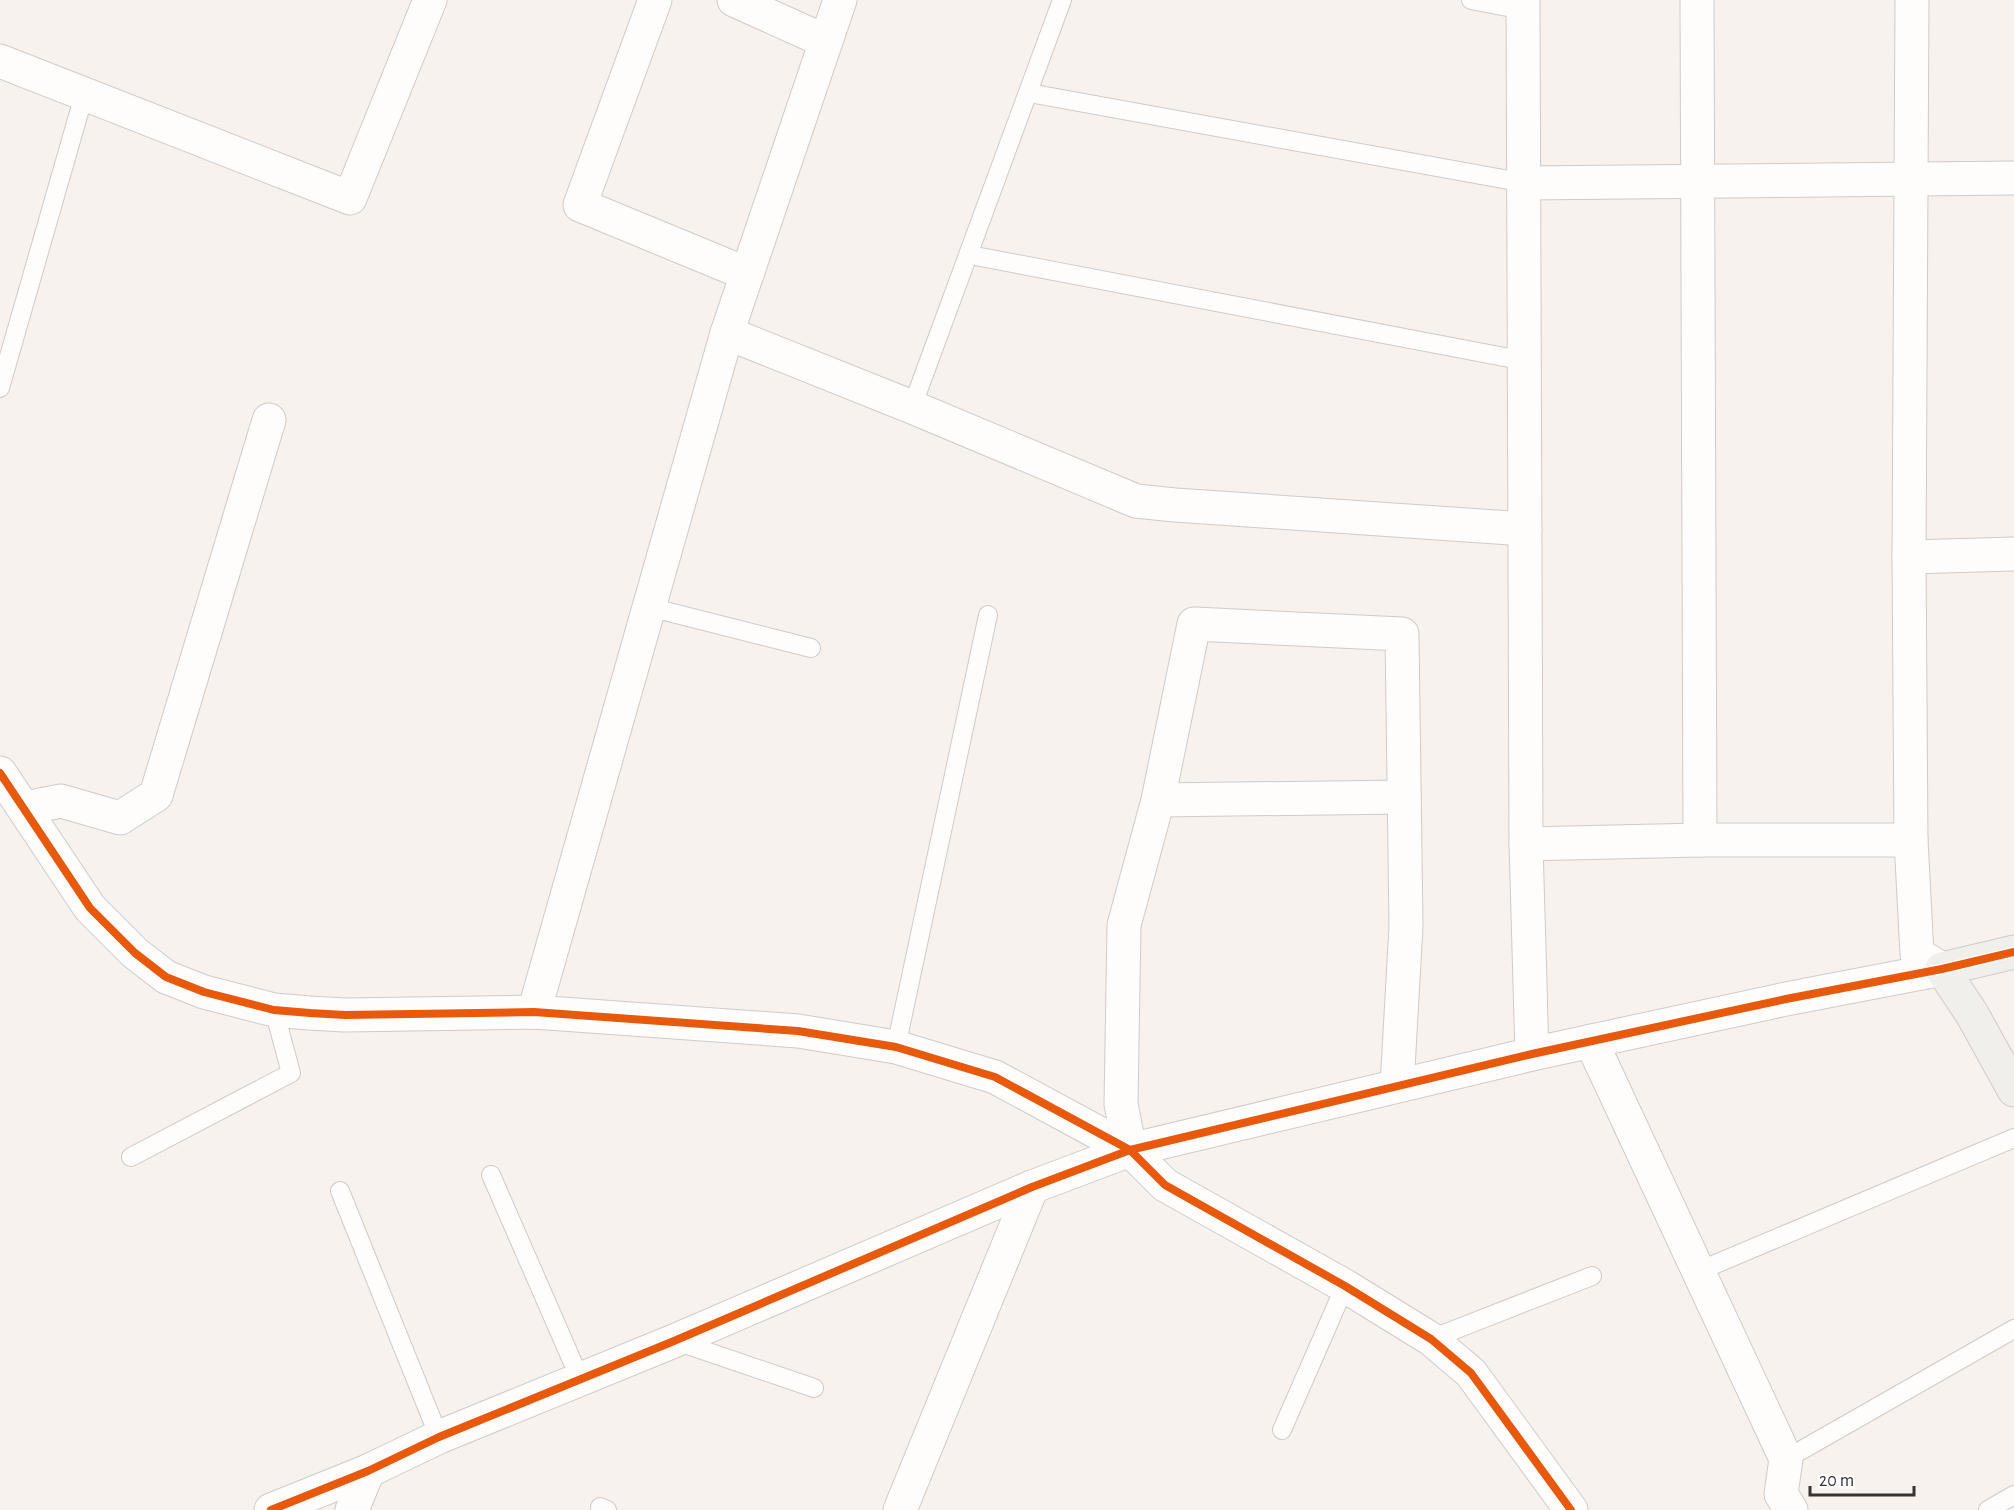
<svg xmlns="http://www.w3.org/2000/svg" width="2014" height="1510" font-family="'Alegreya Sans',sans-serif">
	<rect width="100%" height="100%" fill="#f8f2ee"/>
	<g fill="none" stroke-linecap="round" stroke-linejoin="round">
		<defs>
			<g id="lane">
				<path d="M1471 0 1523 10"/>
				<path d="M1029 93 1525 183"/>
				<path d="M970 255 1525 361"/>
				<path d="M0 388 84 95"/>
				<path d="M912 407 1062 0"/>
				<path d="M649 607 811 648"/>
				<path d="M896 1047 988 615"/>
				<path d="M131 1157 291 1073 274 1010"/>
				<path d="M491 1175 580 1379"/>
				<path d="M340 1191 439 1437"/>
				<path d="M1699 1271 2014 1138"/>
				<path d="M1431 1339 1592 1276"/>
				<path d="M676 1341 814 1388"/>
				<path d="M1282 1430 1345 1286"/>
				<path d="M1786 1459 2014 1329"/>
				<path d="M600 1507 607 1510"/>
				<path d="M1988 1510 2014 1495"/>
			</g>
			<g id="street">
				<path d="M655 0 580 205 747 274"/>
				<path d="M734 0 825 41"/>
				<path d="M1523 0 1526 844 1532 1054"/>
				<path d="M1697 0 1700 840"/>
				<path d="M1912 0 1909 557 1911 840 1917 954 1942 969"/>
				<path d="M0 61 350 198 430 0"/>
				<path d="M1525 183 2014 178"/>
				<path d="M727 333 912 407 1136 501 1175 505 1525 529"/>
				<path d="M1909 557 2014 554"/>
				<path d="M0 773 90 908 135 953 166 977 204 992 274 1010 310 1013 345 1015 534 1012 798 1031 896 1047 995 1077 1130 1150 1165 1185 1345 1286 1431 1339 1471 1373 1571 1510"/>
				<path d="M1158 800 1404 797"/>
				<path d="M25 808 61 801 120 818 156 795 269 420"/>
				<path d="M1526 844 1700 840H1911"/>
				<path d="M534 1012 727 333 840 0"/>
				<path d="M1591 1041 1786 1459 1781 1494 1791 1510"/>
				<path d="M1130 1150 1121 1104 1124 925 1158 800 1194 624 1402 634 1406 927 1397 1086"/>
				<path d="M271 1510 368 1471 439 1437 674 1341 1032 1187 1130 1150 1532 1054 1786 999 1942 969"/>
				<path d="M352 1510 368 1471"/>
				<path d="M900 1510 1032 1187"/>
			</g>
			<path id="secondary" d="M2014 952 1942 969 1972 1014 2014 1090"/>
		</defs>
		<use href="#lane" stroke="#cfcbc8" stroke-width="20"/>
		<use href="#street" stroke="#cfcbc8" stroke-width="35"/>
		<use href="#secondary" stroke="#cfcbc8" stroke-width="35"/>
		<use href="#lane" stroke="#fefdfc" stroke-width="18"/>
		<use href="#street" stroke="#fefdfc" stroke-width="33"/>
		<use href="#secondary" stroke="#f1efeb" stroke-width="33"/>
		<defs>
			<g id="cycleway">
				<path d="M0 773 90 908 135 953 166 977 204 992 274 1010 310 1013 345 1015 534 1012 798 1031 896 1047 995 1077 1130 1150 1165 1185 1345 1286 1431 1339 1471 1373 1571 1510"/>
				<path d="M271 1510 368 1471 439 1437 674 1341 1032 1187 1130 1150 1532 1054 1786 999 1942 969 2014 952"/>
			</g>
		</defs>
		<use href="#cycleway" stroke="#fff" stroke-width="11"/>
		<use href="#cycleway" stroke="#e8590c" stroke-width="8"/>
	</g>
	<path d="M1810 1486v9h104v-9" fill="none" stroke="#363330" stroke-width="3"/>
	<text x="1819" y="1486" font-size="18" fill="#363330" stroke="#ffffff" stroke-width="4.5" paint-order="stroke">20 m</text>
</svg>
